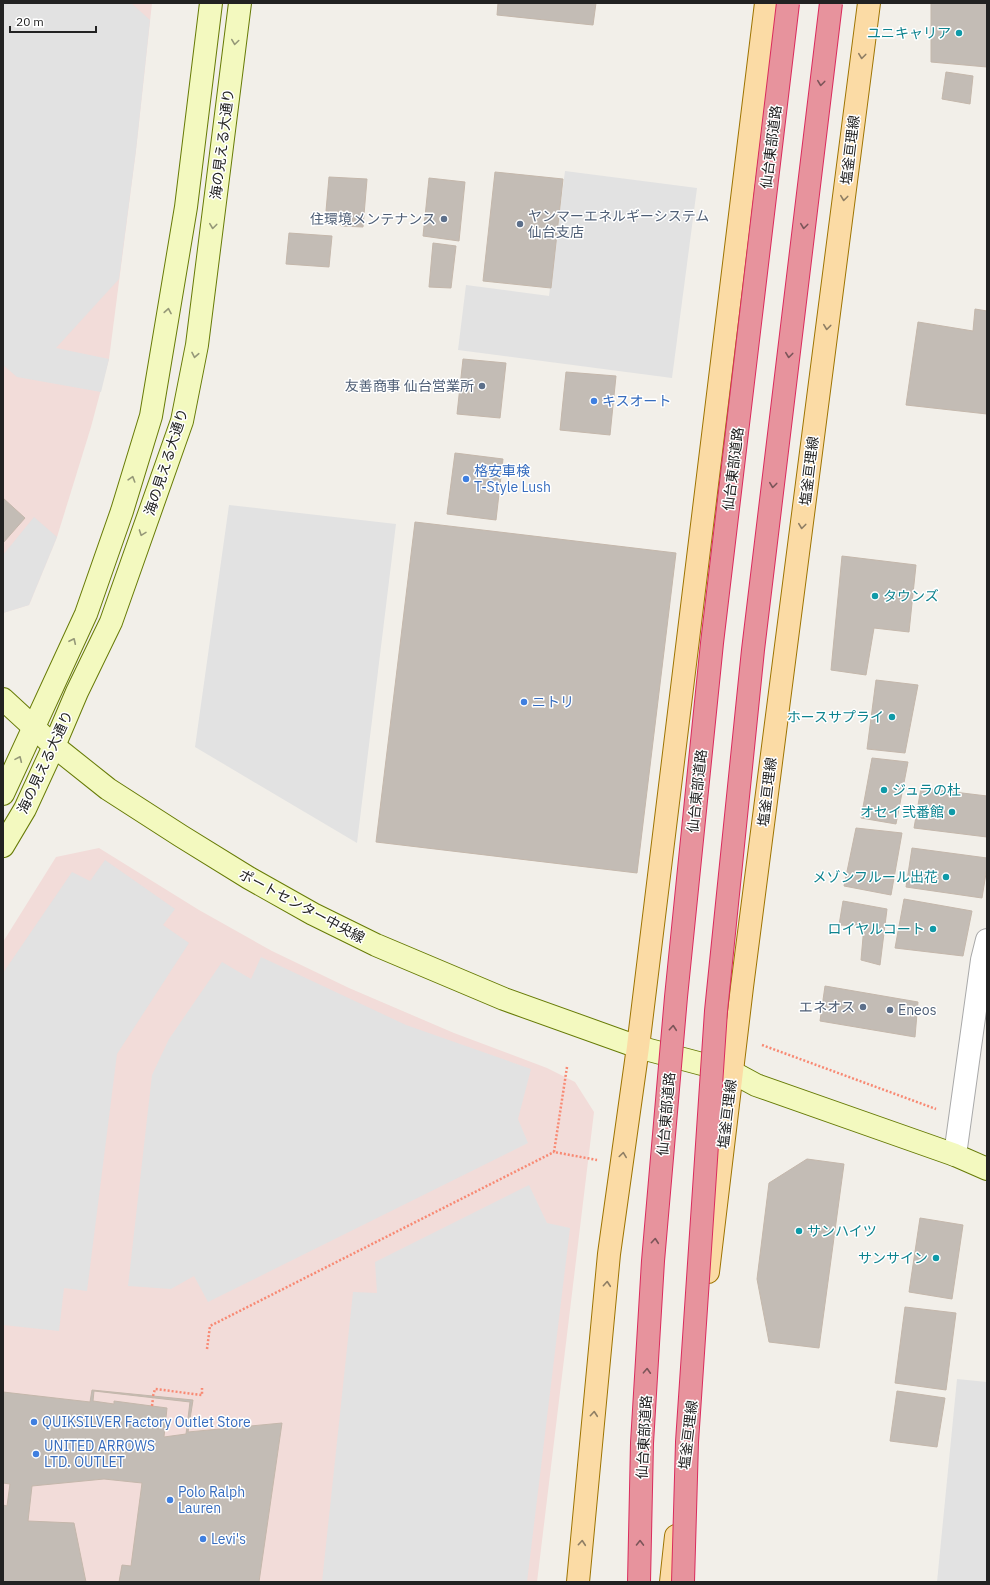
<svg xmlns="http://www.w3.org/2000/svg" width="990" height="1585" font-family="'IBM Plex Sans','Noto Sans JP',sans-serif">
	<rect width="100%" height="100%" fill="#f2efe9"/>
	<g fill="#f2dcd9">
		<path d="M3 3H152L136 150 109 359 91 427 57 537 29 605 3 613Z"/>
		<path d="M99 848 199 910 272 951 349 988 454 1033 547 1068 575 1082 594 1112 537 1582H3V942L56 857Z"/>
	</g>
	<g fill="#e2e2e2">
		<path d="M3 3H131L150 20 136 150 119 279 56 348 109 359 101 392 17 377 3 365Z"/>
		<path d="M565 171 697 188 672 378 458 350 466 285 549 296Z"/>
		<path d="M229 505 396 524 357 843 195 747Z"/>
		<path d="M34 517 57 537 29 605 3 613V555Z"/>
		<path d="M105 860 175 909 163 925 189 943 117 1054 87 1291 64 1288 59 1331 3 1325V973L72 872 90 881Z"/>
		<path d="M261 957 406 1025 531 1069 518 1119 528 1143 208 1302 194 1276 171 1289 128 1286 152 1075 169 1039 222 962 251 979Z"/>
		<path d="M529 1185 547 1223 570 1228 527 1582H322L353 1292 377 1293 375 1262Z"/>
		<path d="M957 1379 987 1382V1582H937Z"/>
	</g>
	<g fill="#c3bcb5" stroke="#c4b7ab" fill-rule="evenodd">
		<path d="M498 3H596L593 25 497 15Z"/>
		<path d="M931 3H987V67L931 62Z"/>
		<path d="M946 72 973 76 970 104 942 99Z"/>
		<path d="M495 172 563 179 551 288 483 281Z"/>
		<path d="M329 177 367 179 363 227 341 226 342 212 326 211Z"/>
		<path d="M429 178 465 182 459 241 423 236Z"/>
		<path d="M289 233 332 236 329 267 286 264Z"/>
		<path d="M433 243 456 246 451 288 429 287Z"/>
		<path d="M975 309 987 311V414L906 405 918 322 973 331Z"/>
		<path d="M463 359 506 363 500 418 457 414Z"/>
		<path d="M566 372 616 376 610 435 560 430Z"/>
		<path d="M455 453 503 459 496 520 447 514Z"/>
		<path d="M3 498 25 518 3 543Z"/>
		<path d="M415 522 676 553 637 873 376 842Z"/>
		<path d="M842 556 916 565 909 632 874 628 866 675 831 670Z"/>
		<path d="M876 680 918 685 905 753 867 749Z"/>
		<path d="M872 758 908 762 896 824 861 818Z"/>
		<path d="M921 788 987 796V837L914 828Z"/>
		<path d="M856 828 902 833 891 895 844 886Z"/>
		<path d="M912 848 987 858V867L982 898 906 887Z"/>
		<path d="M904 899 972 911 963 956 895 948Z"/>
		<path d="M843 901 887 909 880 965 861 960 864 926 839 925Z"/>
		<path d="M825 986 918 1002 915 1037 820 1021Z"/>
		<path d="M807 1159 844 1164 819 1348 769 1342 757 1279 769 1183Z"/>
		<path d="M920 1218 963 1225 952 1299 909 1292Z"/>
		<path d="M905 1307 956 1313 946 1390 895 1383Z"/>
		<path d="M92 1390 193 1400 188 1432 282 1423 259 1582H119L122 1565 131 1566 142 1483 104 1479 32 1486 28 1521 74 1523 86 1582H3V1505L7 1506 10 1484 3 1483V1392L90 1402ZM94 1391 190 1402 186 1434 164 1437 167 1408 114 1401V1404L93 1401Z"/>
		<path d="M897 1391 945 1398 937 1447 890 1441Z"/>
	</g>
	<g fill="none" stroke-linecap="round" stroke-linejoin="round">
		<defs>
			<path id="street" d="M955 1155 982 960 987 940"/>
			<g id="secondary">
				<path d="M3 699 54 746 108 789 181 836 249 878 313 914 376 945 504 999 638 1047 732 1072 756 1085 955 1155 987 1169"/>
				<path d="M3 794 86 614 122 511 151 416 186 207 211 3"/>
				<path d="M3 846 25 809 54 746 77 692 111 622 182 421 197 345 240 3"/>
			</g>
			<g id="primary">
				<path d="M708 1272 742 987 869 3"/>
				<path d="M578 1582 609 1254 638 1047 766 3"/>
				<path d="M671 1582 676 1536"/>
			</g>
		</defs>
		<use href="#street" stroke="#a9a9a9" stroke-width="24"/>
		<use href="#secondary" stroke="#677b06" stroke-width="24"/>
		<use href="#primary" stroke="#9e7402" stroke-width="24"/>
		<g stroke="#f88973" stroke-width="2.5" stroke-dasharray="2 2" stroke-linecap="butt">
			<path d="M762 1045 936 1109"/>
			<path d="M567 1067 554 1152 597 1160"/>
			<path d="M207 1349 210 1326 554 1152"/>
			<path d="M153 1396 155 1389 202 1395V1388"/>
			<path d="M152 1406 153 1398"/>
		</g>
		<use href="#street" stroke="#fff" stroke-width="22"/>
		<use href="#secondary" stroke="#f3f9bf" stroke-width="22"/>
		<use href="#primary" stroke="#fbdba5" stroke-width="22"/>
		<defs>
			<g id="highway-bridge">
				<path d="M639 1582 642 1443 653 1261 676 997 712 643 788 3"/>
				<path d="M683 1582 687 1442 716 1011 753 650 831 3"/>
			</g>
		</defs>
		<use href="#highway-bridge" stroke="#da2c5d" stroke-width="24" stroke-linecap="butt"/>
		<use href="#highway-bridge" stroke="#e7939d" stroke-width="22"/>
	</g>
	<defs><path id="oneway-chevron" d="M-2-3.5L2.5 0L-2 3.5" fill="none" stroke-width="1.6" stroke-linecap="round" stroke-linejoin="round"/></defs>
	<g stroke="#959878">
		<use href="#oneway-chevron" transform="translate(235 42) rotate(98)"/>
		<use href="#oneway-chevron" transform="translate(213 226) rotate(97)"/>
		<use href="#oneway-chevron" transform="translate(168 311) rotate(-80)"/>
		<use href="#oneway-chevron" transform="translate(195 355) rotate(101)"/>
		<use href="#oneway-chevron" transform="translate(132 479) rotate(-73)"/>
		<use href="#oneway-chevron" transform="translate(142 533) rotate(110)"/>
		<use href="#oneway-chevron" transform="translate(73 641) rotate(-65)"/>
		<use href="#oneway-chevron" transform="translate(19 759) rotate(-66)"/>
	</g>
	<g stroke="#8e7e64">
		<use href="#oneway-chevron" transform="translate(862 56) rotate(97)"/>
		<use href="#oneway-chevron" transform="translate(844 198) rotate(97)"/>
		<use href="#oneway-chevron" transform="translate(827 327) rotate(97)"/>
		<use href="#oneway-chevron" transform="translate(802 526) rotate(97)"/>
		<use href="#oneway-chevron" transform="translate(623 1155) rotate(-82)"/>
		<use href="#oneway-chevron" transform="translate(607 1284) rotate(-85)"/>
		<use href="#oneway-chevron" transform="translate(594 1414) rotate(-85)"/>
		<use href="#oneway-chevron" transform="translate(582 1543) rotate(-85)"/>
	</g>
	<g stroke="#7b5559">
		<use href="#oneway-chevron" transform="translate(821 83) rotate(97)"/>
		<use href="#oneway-chevron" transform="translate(804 226) rotate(97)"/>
		<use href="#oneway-chevron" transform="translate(789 355) rotate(97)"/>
		<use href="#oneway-chevron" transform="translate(773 485) rotate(97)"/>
		<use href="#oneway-chevron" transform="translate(673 1028) rotate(-85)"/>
		<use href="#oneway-chevron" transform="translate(655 1241) rotate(-85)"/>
		<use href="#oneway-chevron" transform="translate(647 1371) rotate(-87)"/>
		<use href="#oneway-chevron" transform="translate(640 1543) rotate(-89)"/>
	</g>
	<g fill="#0f9aa8" stroke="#fff" stroke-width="1.5">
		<circle cx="959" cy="33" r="4"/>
		<circle cx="875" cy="596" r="4"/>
		<circle cx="892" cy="717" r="4"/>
		<circle cx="884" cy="790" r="4"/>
		<circle cx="952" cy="812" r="4"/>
		<circle cx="946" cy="877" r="4"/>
		<circle cx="933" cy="929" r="4"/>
		<circle cx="799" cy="1231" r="4"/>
		<circle cx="936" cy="1258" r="4"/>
	</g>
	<g fill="#5c6f8a" stroke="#fff" stroke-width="1.5">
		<circle cx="444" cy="219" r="4"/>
		<circle cx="520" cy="224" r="4"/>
		<circle cx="482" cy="386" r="4"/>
		<circle cx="863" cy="1007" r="4"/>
		<circle cx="890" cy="1010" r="4"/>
	</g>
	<g fill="#3f7fe0" stroke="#fff" stroke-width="1.5">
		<circle cx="594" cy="401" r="4"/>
		<circle cx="466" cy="479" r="4"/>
		<circle cx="524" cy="702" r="4"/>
		<circle cx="34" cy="1422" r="4"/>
		<circle cx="36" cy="1454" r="4"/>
		<circle cx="170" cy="1500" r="4"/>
		<circle cx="203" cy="1539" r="4"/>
	</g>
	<g text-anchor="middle" stroke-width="3" stroke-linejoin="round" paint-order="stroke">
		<g font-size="14" fill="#0d838f" stroke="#fff" text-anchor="end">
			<text x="951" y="38">ユニキャリア</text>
			<text x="883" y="601" text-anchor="start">タウンズ</text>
			<text x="884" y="722">ホースサプライ</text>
			<text x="892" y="795" text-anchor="start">ジュラの杜</text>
			<text x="944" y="817">オセイ弐番館</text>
			<text x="938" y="882">メゾンフルール出花</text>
			<text x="925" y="934">ロイヤルコート</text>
			<text x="807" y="1236" text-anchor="start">サンハイツ</text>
			<text x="928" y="1263">サンサイン</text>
		</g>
		<g font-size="14" fill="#222" stroke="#fff">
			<text transform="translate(222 144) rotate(-83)" y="5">海の見える大通り</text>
			<text transform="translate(771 147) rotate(-83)" y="5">仙台東部道路</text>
			<text transform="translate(850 150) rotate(-83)" y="5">塩釜亘理線</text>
			<text transform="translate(166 462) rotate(-72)" y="5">海の見える大通り</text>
			<text transform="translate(733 469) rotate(-83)" y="5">仙台東部道路</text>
			<text transform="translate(809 471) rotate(-83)" y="5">塩釜亘理線</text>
			<text transform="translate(45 762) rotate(-65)" y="5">海の見える大通り</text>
			<text transform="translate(697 791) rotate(-84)" y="5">仙台東部道路</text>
			<text transform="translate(767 792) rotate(-83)" y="5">塩釜亘理線</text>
			<text transform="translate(302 906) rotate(28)" y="5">ポートセンター中央線</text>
			<text transform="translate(666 1114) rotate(-85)" y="5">仙台東部道路</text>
			<text transform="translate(727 1114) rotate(-83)" y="5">塩釜亘理線</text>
			<text transform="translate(688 1435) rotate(-83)" y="5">塩釜亘理線</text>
			<text transform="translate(644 1437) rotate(-87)" y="5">仙台東部道路</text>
		</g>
		<g font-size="14" fill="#4e5e75" stroke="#fff" text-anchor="end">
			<text x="528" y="221" text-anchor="start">ヤンマーエネルギーシステム<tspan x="528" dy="16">仙台支店</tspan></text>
			<text x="436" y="224">住環境メンテナンス</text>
			<text x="474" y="391">友善商事 仙台営業所</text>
			<text x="855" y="1012">エネオス</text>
			<text x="898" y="1015" text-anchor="start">Eneos</text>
		</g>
		<g font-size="14" fill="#366cbe" stroke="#fff" text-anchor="start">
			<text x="602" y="406">キスオート</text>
			<text x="474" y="476">格安車検<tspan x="474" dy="16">T-Style Lush</tspan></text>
			<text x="532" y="707">ニトリ</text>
			<text x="42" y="1427">QUIKSILVER Factory Outlet Store</text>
			<text x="44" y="1451">UNITED ARROWS<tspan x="44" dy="16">LTD. OUTLET</tspan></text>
			<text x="178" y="1497">Polo Ralph<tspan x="178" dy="16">Lauren</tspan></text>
			<text x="211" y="1544">Levi's</text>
		</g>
	</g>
	<rect width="990" height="1585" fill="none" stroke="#222222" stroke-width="8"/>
	<path d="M10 26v6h86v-6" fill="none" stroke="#222222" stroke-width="2"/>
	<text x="16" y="26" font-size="12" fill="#222222" stroke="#ffffff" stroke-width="3" paint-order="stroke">20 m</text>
</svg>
